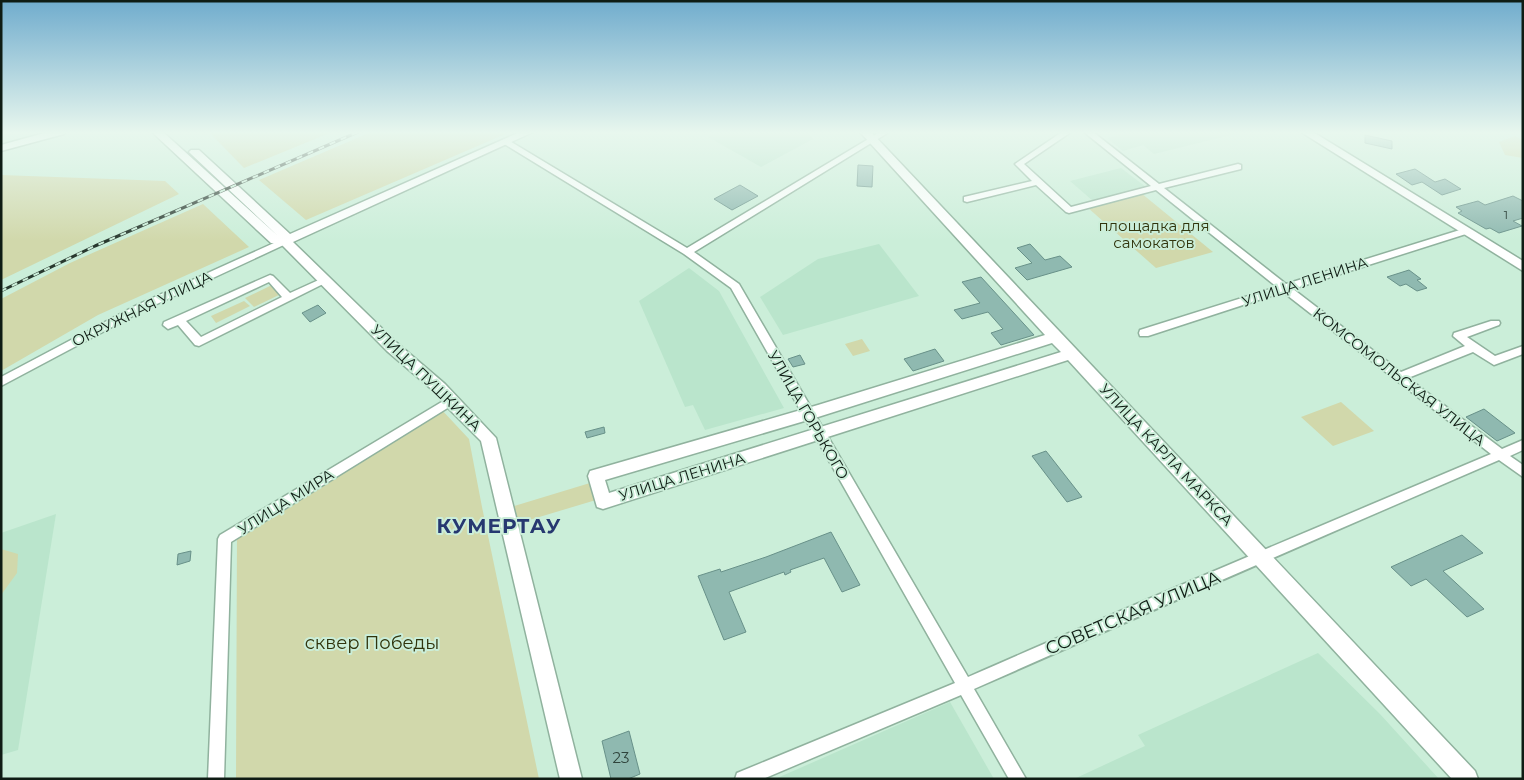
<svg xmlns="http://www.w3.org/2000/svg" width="1524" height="780" font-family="Montserrat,sans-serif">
	<rect width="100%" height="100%" fill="#cbeed9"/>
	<g fill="#bae5cc">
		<path d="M718 132H807L813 139 761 167 708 137Z"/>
		<path d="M1132 132H1243L1154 154 1143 145 1123 151 1107 138Z"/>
		<path d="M1121 168 1146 187 1093 201 1070 181Z"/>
		<path d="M879 244 919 296 783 335 760 297 818 259Z"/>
		<path d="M689 268 719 291 784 408 705 430 693 405 685 407 639 301Z"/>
		<path d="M56 514 18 750 1 755V533Z"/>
		<path d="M1318 653 1380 714 1439 779H1074L1145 746 1138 735Z"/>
		<path d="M950 702 994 779H775Z"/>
	</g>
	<g fill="#d1d8ab">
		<path d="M209 132H332L244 168Z"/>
		<path d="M371 132H510L306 220 259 180Z"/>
		<path d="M1515 136 1523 140V158L1505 155 1499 142Z"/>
		<path d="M1 175 165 181 179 194 1 280Z"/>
		<path d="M1141 193 1213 252 1156 268 1087 207Z"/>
		<path d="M203 204 249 247 98 315 1 371V299L70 263Z"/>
		<path d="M272 285 281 294 254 307 245 298Z"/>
		<path d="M244 301 250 306 216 323 211 316Z"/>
		<path d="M862 339 870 351 853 356 845 344Z"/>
		<path d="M1341 402 1374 431 1333 446 1301 417Z"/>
		<path d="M440 408 469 439 482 507 539 779H236L237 533Z"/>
		<path d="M590 483 596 500 516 524 511 507Z"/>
		<path d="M1 549 18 554 17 573 1 595Z"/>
	</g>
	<g fill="#8fb9b0" stroke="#689189">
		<path d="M1365 135 1392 141V149L1365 143Z"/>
		<path d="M858 165 873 166 872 187 857 186Z"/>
		<path d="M1415 169 1435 182 1445 179 1461 189 1442 195 1422 182 1412 185 1396 174Z"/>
		<path d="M740 185 758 196 732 210 714 199Z"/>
		<path d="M1513 196 1523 201V218L1513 221 1522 226 1499 233 1490 228 1486 229 1458 213 1462 211 1456 207 1478 201 1485 205Z"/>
		<path d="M1030 244 1045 260 1060 256 1072 267 1027 280 1015 268 1032 263 1017 248Z"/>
		<path d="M1409 270 1421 279 1417 280 1427 288 1417 291 1406 284 1400 286 1387 277Z"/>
		<path d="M981 277 1034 335 1001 345 991 333 1003 329 988 312 962 319 954 310 980 303 962 282Z"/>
		<path d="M318 305 326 313 310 322 302 313Z"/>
		<path d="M935 349 944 361 913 371 904 359Z"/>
		<path d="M800 355 805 364 793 367 788 359Z"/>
		<path d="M1484 409 1515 433 1497 441 1466 417Z"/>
		<path d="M604 427 605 433 587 438 585 432Z"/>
		<path d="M1046 451 1082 497 1067 502 1032 456Z"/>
		<path d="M831 532 860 585 842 592 824 558 790 570 791 572 785 575 784 572 729 592 746 632 724 640 698 576 720 569 721 572 766 557Z"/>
		<path d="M1462 535 1483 553 1443 571 1484 609 1467 617 1426 579 1411 586 1391 567Z"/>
		<path d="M191 551 190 561 177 565 178 554Z"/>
		<path d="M629 731 640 774 628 779H611L602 741Z"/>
	</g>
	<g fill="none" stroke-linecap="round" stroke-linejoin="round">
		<defs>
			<g id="minor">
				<path d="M880 132H889L694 252 739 284 968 677C1141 601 1316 528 1491 454L1283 292 1148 336H1140L1139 333 1140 330 1277 287 1156 190 1069 213 1066 212 1036 185 967 202 964 201V197L1032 181 1015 164 1062 132H1071L1024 164 1071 207 1151 186 1084 132H1093L1159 184 1238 164 1241 165V169L1164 188 1286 284 1463 229H1469V233L1293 289 1401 372 1465 346 1453 336 1454 333 1491 321H1499L1500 323 1499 325 1467 337 1495 356 1523 346V354L1494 365 1473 352 1408 378 1502 449 1523 440V450L1510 456 1523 465V477L1499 460C1324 536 1149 611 974 689L1026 779H1009L961 695 763 779H735L737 773 955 683 731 288 684 254 501 142 508 140 687 248Z"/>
				<path d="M285 238 288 239V243L144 310 1 386V377L137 305Z"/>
				<path d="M270 275 273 276 290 293 323 278 326 277 331 280 199 346 195 345 178 325 168 329 163 325 164 322ZM269 282 282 297 201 337 186 321Z"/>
				<path d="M450 397 456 401 454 404 231 542 224 779H208L218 539 220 535Z"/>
			</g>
			<g id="major">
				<path d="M48 132H65L64 134 1 151V145Z"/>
				<path d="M152 132H163L278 236 191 154 189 152 191 150H199L290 234 520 132H533L293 242 397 343 445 384 496 438 582 779H560L481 441 445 405 435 392 387 351 281 244 271 243Z"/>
				<path d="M860 132H871L1475 771 1478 779H1452L1068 360 603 509 597 507 588 476 590 471 818 405 1045 335ZM1052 343 1061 352 609 493 605 480 818 417Z"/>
				<path d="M1301 132H1313L1523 261V271Z"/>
			</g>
		</defs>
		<use href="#minor" stroke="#90b29e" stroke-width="3"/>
		<use href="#major" stroke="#90b29e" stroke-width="3"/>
		<use href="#minor" fill="#fff" fill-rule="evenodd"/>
		<use href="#major" fill="#fff" fill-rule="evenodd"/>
		<defs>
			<path id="rail" d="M1 291 95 246 358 132"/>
		</defs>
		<use href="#rail" stroke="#28382e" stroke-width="3"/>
		<use href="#rail" stroke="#cbeed9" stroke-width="2" stroke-dasharray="6" stroke-linecap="butt"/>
	</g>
	<linearGradient id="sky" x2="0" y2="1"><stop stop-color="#70accd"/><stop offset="0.55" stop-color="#e8f7ee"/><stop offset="1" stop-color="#e8f7ee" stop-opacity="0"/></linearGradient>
	<rect width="1524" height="241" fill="url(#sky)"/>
	<g text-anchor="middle" stroke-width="4" stroke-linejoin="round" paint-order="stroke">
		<g font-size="12" fill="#2f433b">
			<text x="1506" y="219">1</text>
		</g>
		<g font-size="15" fill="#30340c" stroke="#cbeed9">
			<text x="1154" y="231">площадка для<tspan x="1154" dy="17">самокатов</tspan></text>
		</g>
		<g font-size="15" fill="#0f1c14" stroke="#cbeed9">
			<text transform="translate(1305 282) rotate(-18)" y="5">УЛИЦА ЛЕНИНА</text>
			<text transform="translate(142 309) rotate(-26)" y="5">ОКРУЖНАЯ УЛИЦА</text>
			<text transform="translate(1399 377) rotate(38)" y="5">КОМСОМОЛЬСКАЯ УЛИЦА</text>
			<text transform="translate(426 378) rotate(44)" y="5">УЛИЦА ПУШКИНА</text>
			<text transform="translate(808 415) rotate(60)" y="5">УЛИЦА ГОРЬКОГО</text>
			<text transform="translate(1166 455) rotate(47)" y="5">УЛИЦА КАРЛА МАРКСА</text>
			<text transform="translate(682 477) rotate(-17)" y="5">УЛИЦА ЛЕНИНА</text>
			<text transform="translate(286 502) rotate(-32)" y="5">УЛИЦА МИРА</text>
		</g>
		<g font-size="15" fill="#2f433b">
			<text x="621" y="763">23</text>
		</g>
		<g font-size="18" fill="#0f1c14" stroke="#cbeed9">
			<text transform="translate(1133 613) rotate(-23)" y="6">СОВЕТСКАЯ УЛИЦА</text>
		</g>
		<g font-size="18" fill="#30340c" stroke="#cbeed9">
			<text x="372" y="649">сквер Победы</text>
		</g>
		<g font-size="20" font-weight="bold" letter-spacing="1" fill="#263870" stroke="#cbeed9">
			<text x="499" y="533">КУМЕРТАУ</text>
		</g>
	</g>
	<rect width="1524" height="780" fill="none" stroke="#0f1c14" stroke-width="5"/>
</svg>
